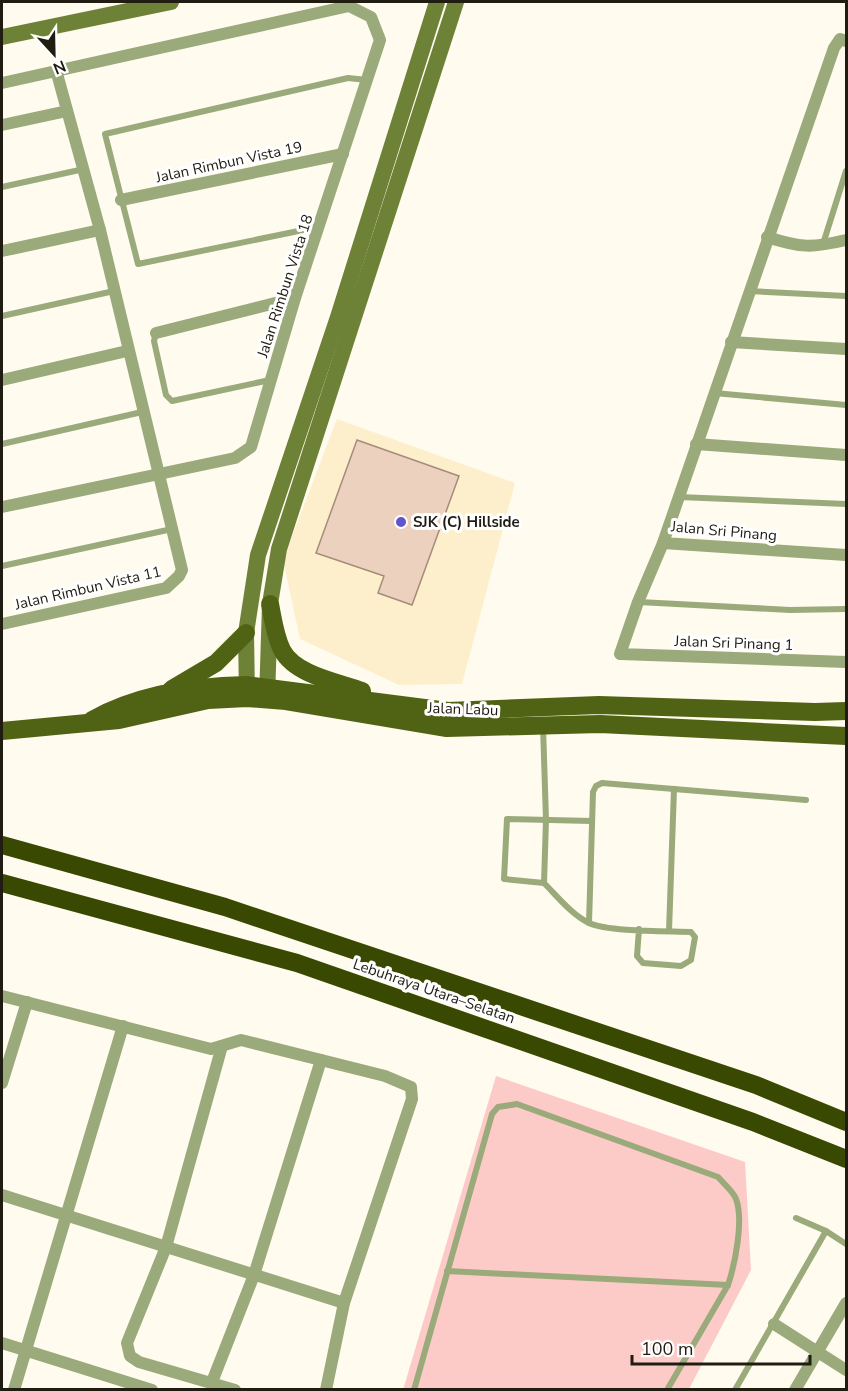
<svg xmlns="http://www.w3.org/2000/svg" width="848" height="1391" font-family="'Nunito Sans',sans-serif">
	<rect width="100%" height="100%" fill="#fffbef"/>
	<path fill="#fdefcb" d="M337 419 515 483 462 684 399 685 300 639 283 560Z"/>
	<path fill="#fccbc8" d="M496 1076 745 1162 751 1270 689 1389 403 1390Z"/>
	<path fill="#edd1bf" stroke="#a58c7a" stroke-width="1.5" d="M357 440 459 476 412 605 378 593 384 576 316 553Z"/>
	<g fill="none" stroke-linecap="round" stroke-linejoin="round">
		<g stroke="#9aaa7a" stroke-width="6">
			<path d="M2 187 84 169"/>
			<path d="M318 227 138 264 105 134 348 78 367 80"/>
			<path d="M823 244 846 171"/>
			<path d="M748 291 846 296"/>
			<path d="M2 316 114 291"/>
			<path d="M156 333 154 341 166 395 172 401 270 380"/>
			<path d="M714 393 846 405"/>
			<path d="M2 444 142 412"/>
			<path d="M679 497 846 504"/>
			<path d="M2 566 172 529"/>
			<path d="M639 602 790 610 846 609"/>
			<path d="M543 726 546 820 544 883C557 896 572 915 589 923 608 932 668 931 691 932L695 937 691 960 681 966 643 963 637 956 639 929"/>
			<path d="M544 883 504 879 507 819 592 821"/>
			<path d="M589 923 593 792 596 786 602 783 806 800"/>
			<path d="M669 931 674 789"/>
			<path d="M796 1218 826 1231 846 1244"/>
			<path d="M447 1271 728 1285"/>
			<path d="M414 1390 492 1114 498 1107 517 1104 718 1177C724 1184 733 1191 736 1199 744 1220 735 1264 728 1285L667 1390"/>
			<path d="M735 1390 826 1231"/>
		</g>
		<g stroke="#9aaa7a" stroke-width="12">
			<path d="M846 41 840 39 834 48 663 543 846 555"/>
			<path d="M2 83 349 6 371 17 380 40 295 298 251 447 235 458 2 507"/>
			<path d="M2 125 67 111"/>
			<path d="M121 200 343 154"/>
			<path d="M767 237C801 248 812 248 846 240"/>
			<path d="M2 251 100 230"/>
			<path d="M156 333 295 298"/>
			<path d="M731 342 846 349"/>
			<path d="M2 380 127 351"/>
			<path d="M696 444 846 455"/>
			<path d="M663 543 638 602 620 654 846 662"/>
			<path d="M2 624 166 588 179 576 182 570 100 230 56 70"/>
			<path d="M2 996 211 1049 241 1040 385 1076 411 1087 412 1099 344 1303 326 1390"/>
			<path d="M222 1046 166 1247 127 1343 130 1356 139 1362 235 1390"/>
			<path d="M2 1083 27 1002"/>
			<path d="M2 1195 344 1303"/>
			<path d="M774 1324 846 1370"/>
			<path d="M2 1343 152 1390"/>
			<path d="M212 1382 254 1275 321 1060"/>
			<path d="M14 1390 123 1026"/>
			<path d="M795 1390 846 1303"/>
		</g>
		<g stroke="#6d8237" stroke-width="16">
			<path d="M2 37 171 2"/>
			<path d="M247 697 246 633 258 555 338 317 437 2"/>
			<path d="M267 699 270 604 279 549 456 2"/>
		</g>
		<g stroke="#506315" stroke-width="18">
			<path d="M270 604C273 619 275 636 282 650 295 675 337 682 362 691"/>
			<path d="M172 689 216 663 246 633"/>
			<path d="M92 720C138 694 193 686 246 685L448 711 599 705 815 712 846 711"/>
			<path d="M2 731 119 720 208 700 247 698 286 701 447 728 600 724 846 736"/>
		</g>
		<g stroke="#394901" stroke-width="18">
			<path d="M2 845 225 907 756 1085 846 1122"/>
			<path d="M2 883 297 963 753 1122 846 1159"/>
		</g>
	</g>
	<circle fill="#6354cd" stroke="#fff" stroke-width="2" cx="401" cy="522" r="6"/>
	<g text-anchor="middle" stroke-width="6" stroke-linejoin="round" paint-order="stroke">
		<g font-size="15" fill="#201c12" stroke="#fff">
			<text transform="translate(229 162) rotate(-12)" y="5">Jalan Rimbun Vista 19</text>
			<text transform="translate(285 286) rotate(-72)" y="5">Jalan Rimbun Vista 18</text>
			<text transform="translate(724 531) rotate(5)" y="5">Jalan Sri Pinang</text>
			<text transform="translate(88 588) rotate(-13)" y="5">Jalan Rimbun Vista 11</text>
			<text transform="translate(734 643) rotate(2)" y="5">Jalan Sri Pinang 1</text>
			<text transform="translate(463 709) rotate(2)" y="5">Jalan Labu</text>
			<text transform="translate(434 991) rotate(19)" y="5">Lebuhraya Utara–Selatan</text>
		</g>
		<g font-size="15" font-weight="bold" fill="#201c12" stroke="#fff" text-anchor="start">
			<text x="413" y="527">SJK (C) Hillside</text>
		</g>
	</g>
	<rect width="848" height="1391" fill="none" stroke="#201c12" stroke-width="6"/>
	<g transform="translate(54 54) rotate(158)" stroke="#ffffff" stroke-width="4.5" paint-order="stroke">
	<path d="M0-4.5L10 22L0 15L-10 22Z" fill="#201c12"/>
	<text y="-9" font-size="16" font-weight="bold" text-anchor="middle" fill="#201c12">N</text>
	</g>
	<path d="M632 1355v9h178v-9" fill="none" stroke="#201c12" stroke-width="3"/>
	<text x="641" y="1355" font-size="18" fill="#201c12" stroke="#ffffff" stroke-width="4.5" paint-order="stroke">100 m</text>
</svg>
